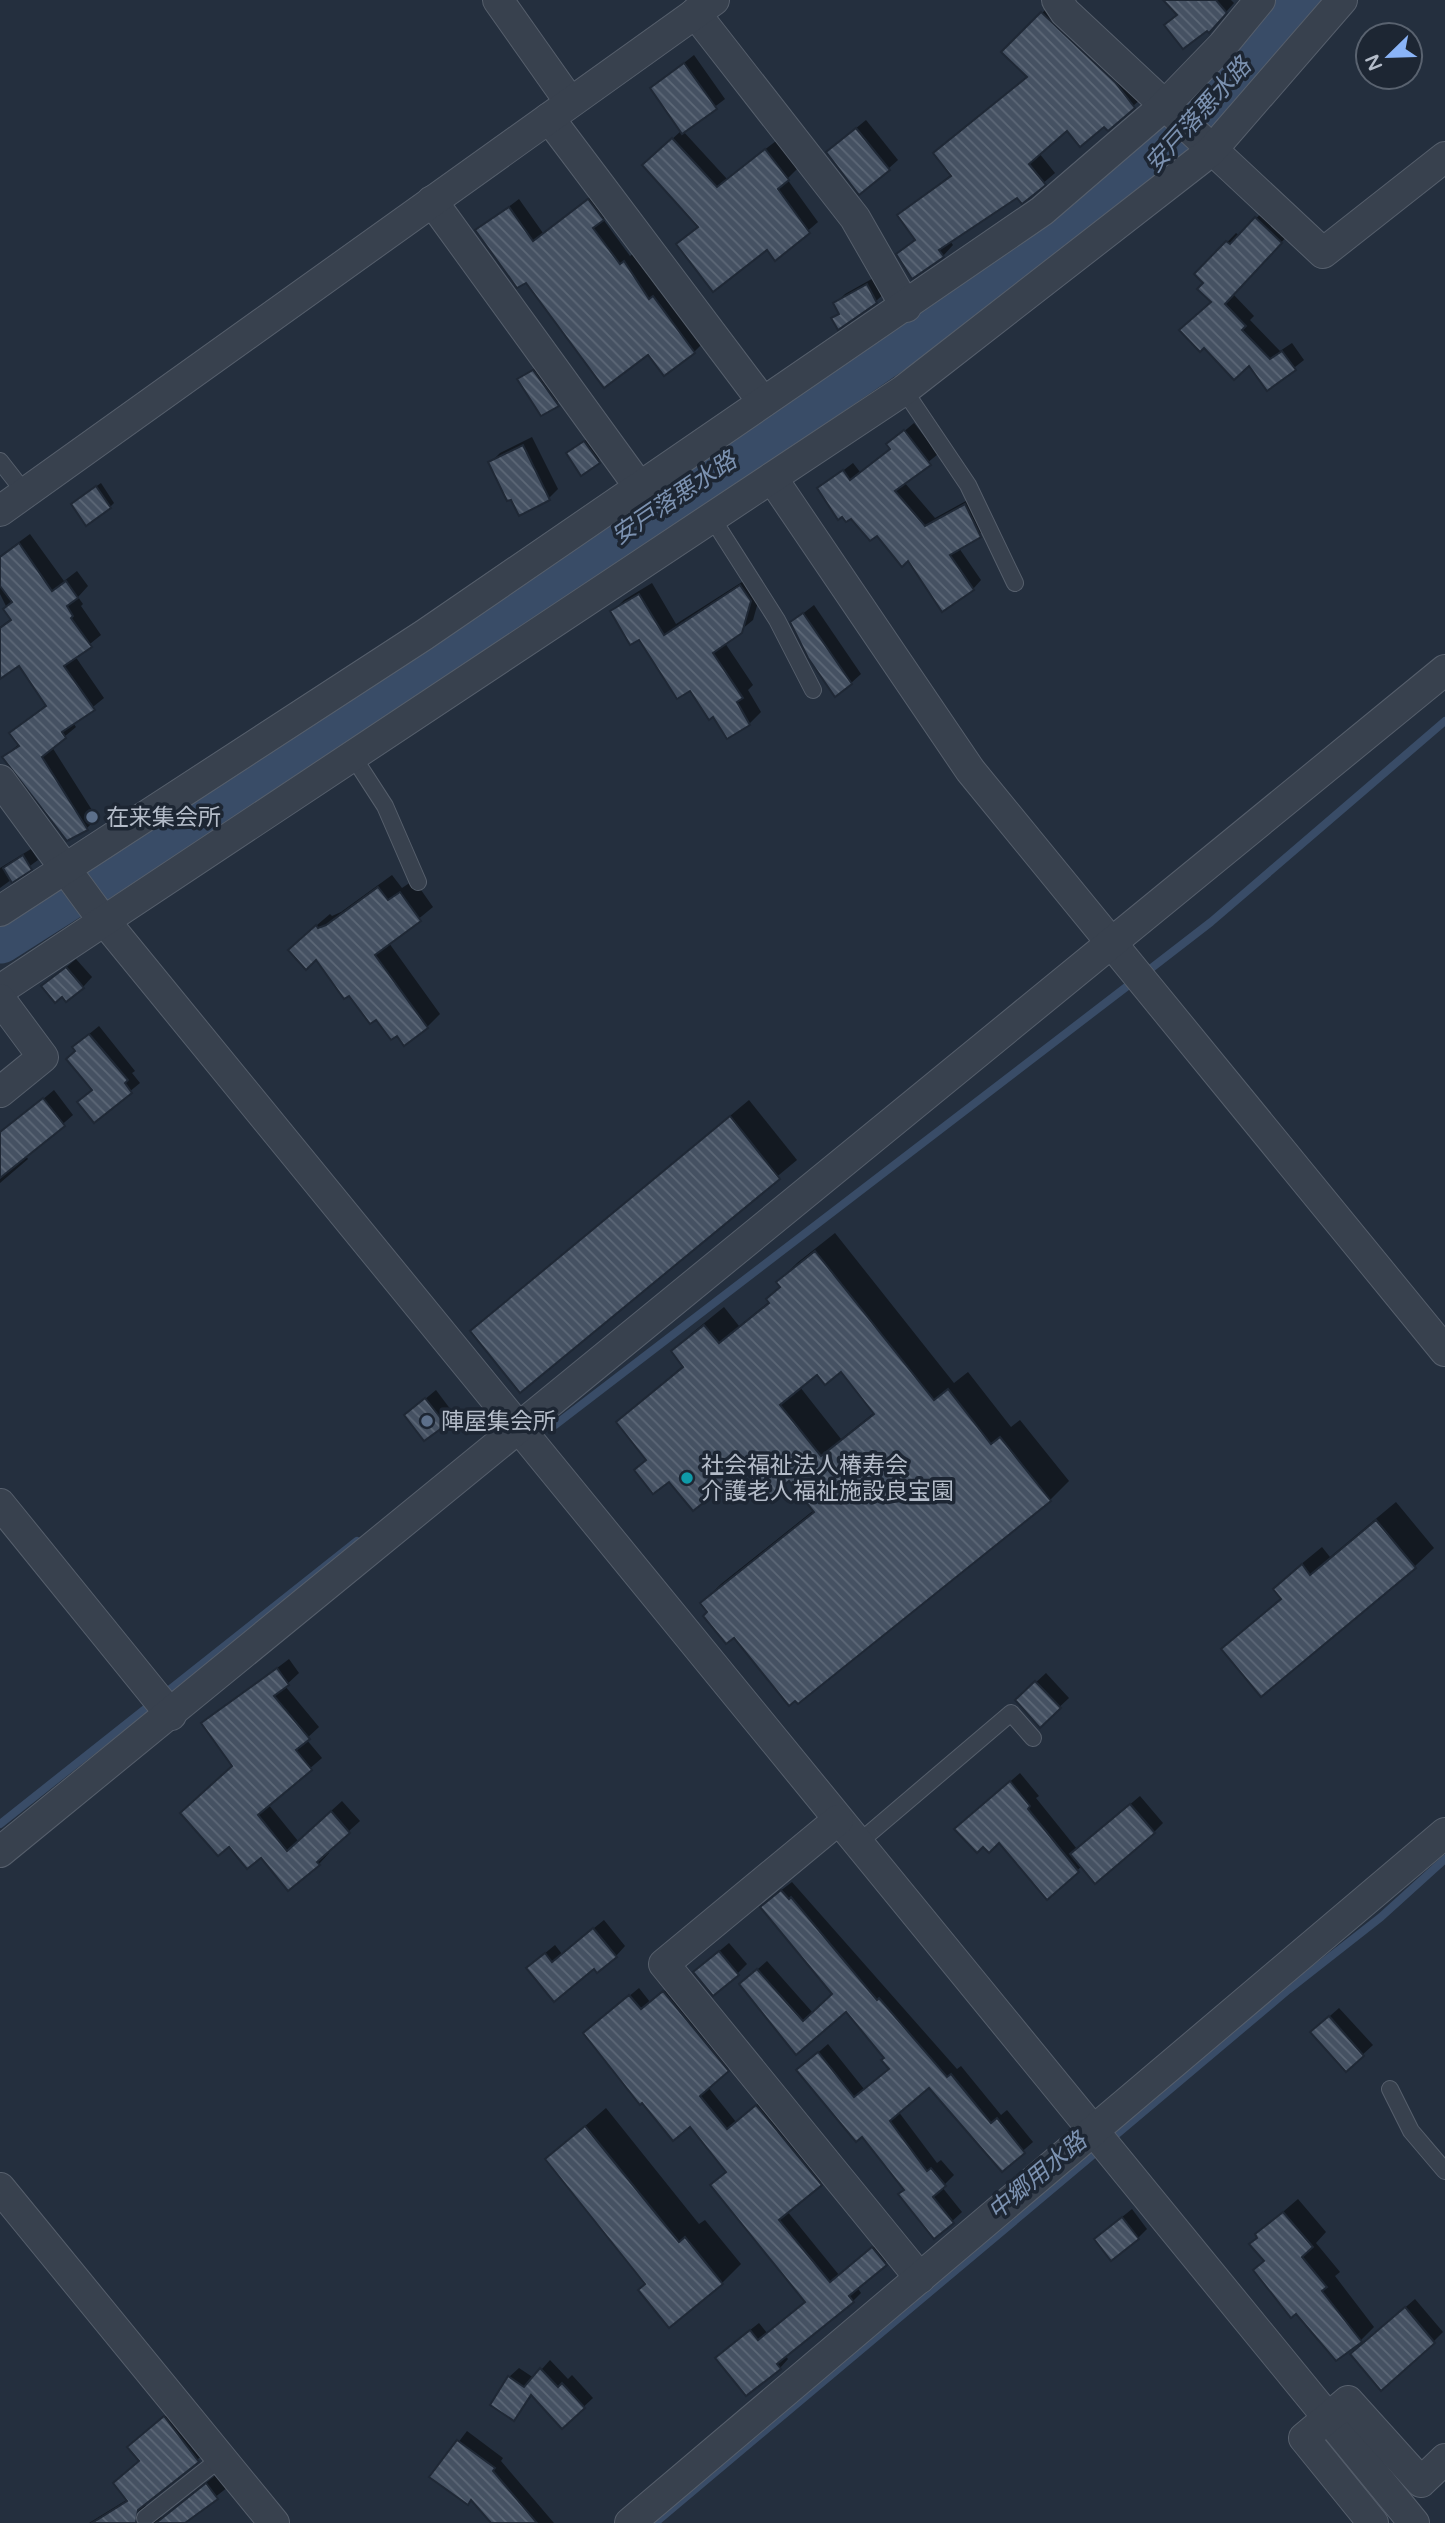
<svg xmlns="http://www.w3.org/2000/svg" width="1445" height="2523" font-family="'Varela Round','Noto Sans JP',sans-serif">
	<defs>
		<pattern id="building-back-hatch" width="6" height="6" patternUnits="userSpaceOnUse" patternTransform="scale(1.75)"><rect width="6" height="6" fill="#455162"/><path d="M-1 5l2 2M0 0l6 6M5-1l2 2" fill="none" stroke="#5d6877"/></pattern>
	</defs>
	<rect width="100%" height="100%" fill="#242f3e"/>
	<g fill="#0007" fill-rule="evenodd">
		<path d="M1165 0H1231L1234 3 1217 22 1178 14Z"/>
		<path d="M1052 3 1144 96 1108 129 1105 124 1067 129 1039 153 1055 173 1022 201 1018 196 950 241 953 245 943 256 898 254 916 238 899 215 952 174 1029 76 1004 52Z"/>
		<path d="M694 55 725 99 683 131 727 179 776 141 797 169 787 179 818 222 775 259 767 247 679 244 700 226 654 156 682 130 652 88Z"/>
		<path d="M866 120 898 160 888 169 838 143Z"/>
		<path d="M598 191 612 209 603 219 630 256 634 253 659 291 663 288 703 343 694 352H649L527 280 478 230 519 199 543 233Z"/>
		<path d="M1265 209 1290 233 1233 294 1254 316 1250 320 1280 351 1292 343 1304 360 1267 389 1213 301 1206 283 1197 274 1236 233 1240 236Z"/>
		<path d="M877 276 886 292 876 301 833 318 840 312 835 304 845 294Z"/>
		<path d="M543 362 567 395 542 414 519 379Z"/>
		<path d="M914 423 938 454 904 482 935 518 975 496 989 527 959 548 981 580 973 589 909 559 819 489 853 463 860 472 891 448 889 444Z"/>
		<path d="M532 437 558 489 549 498 490 463 500 453Z"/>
		<path d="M589 438 603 457 581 473 572 449Z"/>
		<path d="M101 483 114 503 110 507 77 500Z"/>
		<path d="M30 534 64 581 77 571 88 586 78 597 83 604 81 606 101 635 75 656 104 698 73 723 76 727 52 747 97 818 87 828 4 757 19 744 12 733 47 704 20 664 0 676V627L12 618 0 594V556Z"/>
		<path d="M753 575 762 588 753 620 725 643 753 685 748 690 761 712 749 724 727 737 714 714 690 688 612 612 624 600 652 583 676 624Z"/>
		<path d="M814 605 861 674 851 683 792 622Z"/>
		<path d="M31 849 38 860 0 888V868Z"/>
		<path d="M392 875 402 888 414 880 433 907 389 943 440 1014 427 1027 397 1034 376 1017 303 937 330 914 332 916 341 912Z"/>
		<path d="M76 959 92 977 83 987 62 995 44 986Z"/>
		<path d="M99 1026 135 1071 132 1073 140 1083 94 1121 93 1089 77 1050 83 1039Z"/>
		<path d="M54 1090 73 1115 26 1156 28 1159 0 1183V1135Z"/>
		<path d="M749 1100 797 1160 520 1390 473 1331Z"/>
		<path d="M835 1233 954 1383 968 1372 1011 1427 1020 1420 1069 1481 1050 1500 709 1612 702 1603 721 1584 814 1510 790 1479 744 1467 669 1479 648 1459 618 1422 684 1365 673 1352 692 1333 724 1307 739 1326 770 1301 781 1286 778 1282 797 1263ZM842 1369 875 1412 841 1439 800 1387 817 1372Z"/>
		<path d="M436 1390 454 1414 444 1423 406 1415Z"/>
		<path d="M1396 1502 1434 1548 1414 1567 1223 1649 1282 1597 1275 1589 1294 1570 1322 1547 1330 1557Z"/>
		<path d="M289 1659 299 1673 285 1686 319 1727 306 1739 322 1758 268 1804 298 1841 342 1801 360 1821 327 1851 329 1853 319 1864 288 1889 234 1766 203 1724Z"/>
		<path d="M1046 1673 1069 1698 1040 1725 1017 1700Z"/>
		<path d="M1020 1773 1039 1796 1036 1798 1077 1849 1140 1796 1163 1823 1154 1832 1082 1866 1047 1897 999 1841 966 1820Z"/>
		<path d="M792 1882 957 2069 961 2066 1001 2115 1007 2110 1033 2142 1002 2169 929 2086 898 2111 937 2163 941 2160 954 2175 942 2187 962 2212 935 2237 906 2189 862 2134 798 2070 828 2044 864 2089 890 2068 886 2058 847 2010 796 2052 751 1975 767 1961 813 2013 834 1994 771 1898Z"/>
		<path d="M604 1920 625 1946 616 1956 594 1966 554 1999 538 1959 555 1945 562 1954Z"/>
		<path d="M729 1943 747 1964 737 1974 705 1963Z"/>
		<path d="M673 1984 736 2062 708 2087 736 2122 765 2098 829 2176 787 2211 839 2275 882 2240 894 2255 857 2287 861 2293 853 2301 785 2355 788 2359 780 2368 747 2394 726 2349 759 2323 767 2333 807 2301 728 2171 690 2125 594 2025 639 1988 650 2002Z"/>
		<path d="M1339 2008 1373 2045 1347 2069 1322 2023Z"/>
		<path d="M606 2108 699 2224 705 2220 741 2264 722 2283 647 2284 547 2159Z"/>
		<path d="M1298 2199 1326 2232 1316 2243 1340 2272 1335 2276 1374 2327 1361 2340 1265 2260 1257 2234Z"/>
		<path d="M1132 2209 1147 2229 1138 2238 1106 2230Z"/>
		<path d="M1415 2299 1443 2332 1433 2342 1362 2345Z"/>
		<path d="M550 2360 568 2379 572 2375 593 2398 562 2427 533 2394 514 2419 509 2377 519 2368 534 2378Z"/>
		<path d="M176 2407 209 2450 145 2502 147 2513 153 2518 163 2517 217 2474 228 2487 182 2523H89L128 2499 115 2483 140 2460 129 2447Z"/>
		<path d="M467 2431 503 2458 501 2461 554 2523H494L472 2498 432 2477Z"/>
	</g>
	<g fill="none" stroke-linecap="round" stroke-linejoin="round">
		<g stroke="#394c67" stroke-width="8">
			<path d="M1145 973 1211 922 1445 721"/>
			<path d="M535 1428 555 1425 1134 981"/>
			<path d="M0 1824 357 1541"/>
			<path d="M1110 2140 1288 1990 1381 1917 1445 1859"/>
			<path d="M655 2523 1100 2149"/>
		</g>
		<path stroke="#394c67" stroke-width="49" d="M0 939 437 661 1146 174 1301 0"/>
	</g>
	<g fill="url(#building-back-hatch)" stroke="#1f2835" stroke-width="2" fill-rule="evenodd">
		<path d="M1163 0H1216L1227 13 1209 33 1207 31 1183 49 1164 25 1177 15Z"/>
		<path d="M1041 12 1115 82 1135 108 1108 131 1104 127 1080 147 1067 131 1029 164 1046 185 1022 204 1017 198 939 250 944 257 912 279 896 254 915 240 897 215 951 176 933 153 1027 77 1001 52Z"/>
		<path d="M684 63 717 109 682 134 650 88Z"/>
		<path d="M856 128 890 170 859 195 826 152Z"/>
		<path d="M672 138 717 187 765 149 789 180 778 189 810 233 775 261 767 250 713 292 676 244 698 227 642 165Z"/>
		<path d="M588 199 604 220 593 228 620 264 624 261 649 299 653 296 695 353 664 376 648 355 604 388 526 283 517 288 475 230 509 207 533 241Z"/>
		<path d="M1255 217 1282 243 1225 304 1246 326 1242 330 1270 359 1282 351 1296 370 1267 391 1249 366 1234 380 1204 348 1200 352 1179 330 1211 302 1197 289 1203 283 1194 274 1226 241 1230 244Z"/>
		<path d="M867 284 877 303 838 330 831 318 839 314 833 303Z"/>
		<path d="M533 370 559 406 541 416 517 379Z"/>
		<path d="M904 430 931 465 895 491 925 526 965 504 981 537 950 555 974 590 942 612 908 561 902 567 877 536 870 541 851 519 846 522 842 517 838 520 817 488 843 470 850 480 890 449 886 444Z"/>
		<path d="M584 441 600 463 581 476 566 453Z"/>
		<path d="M523 445 550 500 519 516 511 500 507 501 488 462Z"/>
		<path d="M96 486 111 508 86 526 71 504Z"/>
		<path d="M19 543 52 591 66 581 78 598 67 606 73 616 71 618 92 647 64 666 95 710 62 732 66 738 42 757 88 830 67 841 2 757 19 746 9 733 46 706 19 666 0 679V628L11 620 3 609 12 602 0 586V557Z"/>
		<path d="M740 585 751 601 742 633 713 653 743 698 737 702 750 725 727 739 713 717 709 720 690 691 677 699 639 640 630 645 610 611 639 594 664 635Z"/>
		<path d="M803 613 852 684 835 697 808 658 790 622Z"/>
		<path d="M23 855 32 870 12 883 3 868Z"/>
		<path d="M378 887 388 900 400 892 421 921 375 955 428 1028 404 1046 397 1036 391 1040 376 1020 370 1024 349 996 344 999 316 960 306 970 288 950 316 925 318 928 326 925Z"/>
		<path d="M66 967 84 988 66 1002 62 997 55 1003 41 986Z"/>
		<path d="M89 1034 128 1080 125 1083 132 1093 94 1123 77 1102 92 1090 66 1059 75 1051 72 1047Z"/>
		<path d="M43 1098 65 1126 0 1178V1132Z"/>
		<path d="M730 1116 780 1179 520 1393 470 1331Z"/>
		<path d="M815 1251 934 1400 948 1389 991 1444 1000 1437 1051 1501 798 1704 795 1701 789 1706 734 1638 726 1644 703 1616 707 1612 700 1603 814 1512 789 1481 767 1499 744 1470 693 1511 669 1482 653 1494 634 1470 646 1460 616 1422 683 1367 671 1351 704 1325 719 1343 769 1303 766 1299 780 1287 776 1282ZM841 1372 874 1414 821 1456 780 1405 817 1375 825 1385Z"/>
		<path d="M425 1398 446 1425 424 1441 404 1415Z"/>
		<path d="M1376 1520 1416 1568 1261 1697 1221 1649 1281 1599 1273 1589 1302 1564 1310 1575Z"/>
		<path d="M277 1668 289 1685 274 1696 310 1739 296 1750 312 1770 258 1815 287 1851 331 1811 350 1833 317 1862 320 1865 288 1891 261 1858 247 1869 229 1847 218 1856 180 1813 232 1766 201 1723Z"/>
		<path d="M1035 1681 1061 1708 1040 1728 1015 1700Z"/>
		<path d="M1010 1781 1030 1806 1028 1809 1079 1872 1047 1900 999 1843 989 1853 983 1847 977 1853 954 1829Z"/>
		<path d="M1130 1804 1155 1833 1095 1884 1070 1854Z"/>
		<path d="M781 1890 789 1899 791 1897 877 2000 879 1998 947 2077 951 2074 991 2123 997 2118 1025 2153 1002 2172 929 2088 890 2121 927 2171 931 2168 946 2186 933 2197 954 2223 934 2239 898 2194 904 2190 862 2137 856 2142 796 2070 818 2052 854 2097 889 2069 881 2060 884 2058 846 2012 796 2055 739 1984 757 1969 803 2021 832 1994 760 1907Z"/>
		<path d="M593 1928 617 1957 597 1973 594 1969 554 2002 526 1968 545 1953 552 1962Z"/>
		<path d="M719 1951 739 1975 713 1996 693 1972Z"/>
		<path d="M663 1991 729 2071 700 2096 727 2129 756 2105 822 2185 779 2220 830 2282 872 2247 887 2265 849 2296 854 2302 777 2364 781 2369 746 2396 715 2358 750 2330 758 2340 805 2302 710 2185 726 2172 690 2127 673 2141 642 2103 640 2105 583 2033 629 1995 641 2009Z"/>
		<path d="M1329 2016 1364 2056 1346 2072 1310 2032Z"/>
		<path d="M585 2126 679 2242 685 2237 723 2284 669 2328 638 2290 645 2284 545 2159Z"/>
		<path d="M1283 2212 1313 2247 1302 2257 1327 2287 1322 2291 1362 2342 1336 2361 1296 2314 1291 2318 1253 2270 1264 2261 1249 2244 1257 2238 1255 2234Z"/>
		<path d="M1122 2217 1139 2239 1111 2261 1094 2239Z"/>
		<path d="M1405 2307 1435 2343 1381 2391 1350 2354Z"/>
		<path d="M540 2368 558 2387 562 2383 585 2408 562 2429 531 2395 514 2421 490 2405 508 2376 524 2387Z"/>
		<path d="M164 2416 199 2462 138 2510 136 2523H92L127 2501 113 2483 139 2461 127 2447Z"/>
		<path d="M457 2440 495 2468 493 2471 537 2523H491L471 2500 468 2505 429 2477Z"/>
		<path d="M206 2483 218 2499 185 2523H156Z"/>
	</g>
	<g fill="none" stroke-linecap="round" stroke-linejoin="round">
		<defs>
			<g id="service">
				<path d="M904 390 968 485 1015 583"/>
				<path d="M0 461 25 493"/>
				<path d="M712 518 777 620 813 690"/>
				<path d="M352 755 385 806 418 882"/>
				<path d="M857 1844 1011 1713 1033 1738"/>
				<path d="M1390 2089 1411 2131 1445 2171"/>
				<path d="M145 2518 221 2458"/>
			</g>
			<g id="minor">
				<path d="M498 0 570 102"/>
				<path d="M1057 0 1065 12 1323 253 1445 157"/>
				<path d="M695 13 855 218 906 307"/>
				<path d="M549 118 763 402"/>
				<path d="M432 201 638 485"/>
				<path d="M772 478 970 770 1445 1351"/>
				<path d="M0 511 714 0"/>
				<path d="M0 780 94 908 1414 2523"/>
				<path d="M0 911 424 635 1042 211 1164 106 1223 45 1260 0"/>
				<path d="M0 990 904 390 1211 151 1342 0"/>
				<path d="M0 999 43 1057 0 1092"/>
				<path d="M0 1504 171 1715"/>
				<path d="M838 1820 664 1964 920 2278"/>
				<path d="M0 1852 1445 670"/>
				<path d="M0 2188 274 2523"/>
				<path d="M630 2523 1445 1833"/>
				<path d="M1373 2523 1304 2438 1348 2401 1421 2482 1445 2459"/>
			</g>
		</defs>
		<use href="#service" stroke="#565f6c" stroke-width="18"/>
		<use href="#minor" stroke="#565f6c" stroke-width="32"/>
		<use href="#service" stroke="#38414e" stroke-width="16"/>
		<use href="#minor" stroke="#38414e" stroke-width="30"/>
	</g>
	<g fill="#5c6f8a" stroke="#1d2633" stroke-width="2.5">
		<circle cx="92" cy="817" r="7"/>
		<circle cx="427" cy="1421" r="7"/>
	</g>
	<circle fill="#0f9aa8" stroke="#1d2633" stroke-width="2.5" cx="687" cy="1478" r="7"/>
	<g text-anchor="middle" stroke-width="7" stroke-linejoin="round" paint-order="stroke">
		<g font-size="23" fill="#b4bcc9" stroke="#1d2633" text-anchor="start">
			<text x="106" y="825">在来集会所</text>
			<text x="441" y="1429">陣屋集会所</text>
			<text x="701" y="1473">社会福祉法人椿寿会<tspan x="701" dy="26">介護老人福祉施設良宝園</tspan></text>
		</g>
		<g font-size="24" font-style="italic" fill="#7c92b1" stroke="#1d2633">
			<text transform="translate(1198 115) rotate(-48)" y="8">安戸落悪水路</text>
			<text transform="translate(674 498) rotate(-34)" y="8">安戸落悪水路</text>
			<text transform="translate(1037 2176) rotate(-40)" y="8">中郷用水路</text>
		</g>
	</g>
	<g transform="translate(1389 56) rotate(247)"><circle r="33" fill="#1d2633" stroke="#59626f" stroke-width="2"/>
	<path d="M0-5L12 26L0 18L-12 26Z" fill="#8ab4f8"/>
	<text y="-10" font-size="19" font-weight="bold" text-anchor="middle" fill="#b4bcc9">N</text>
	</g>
</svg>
